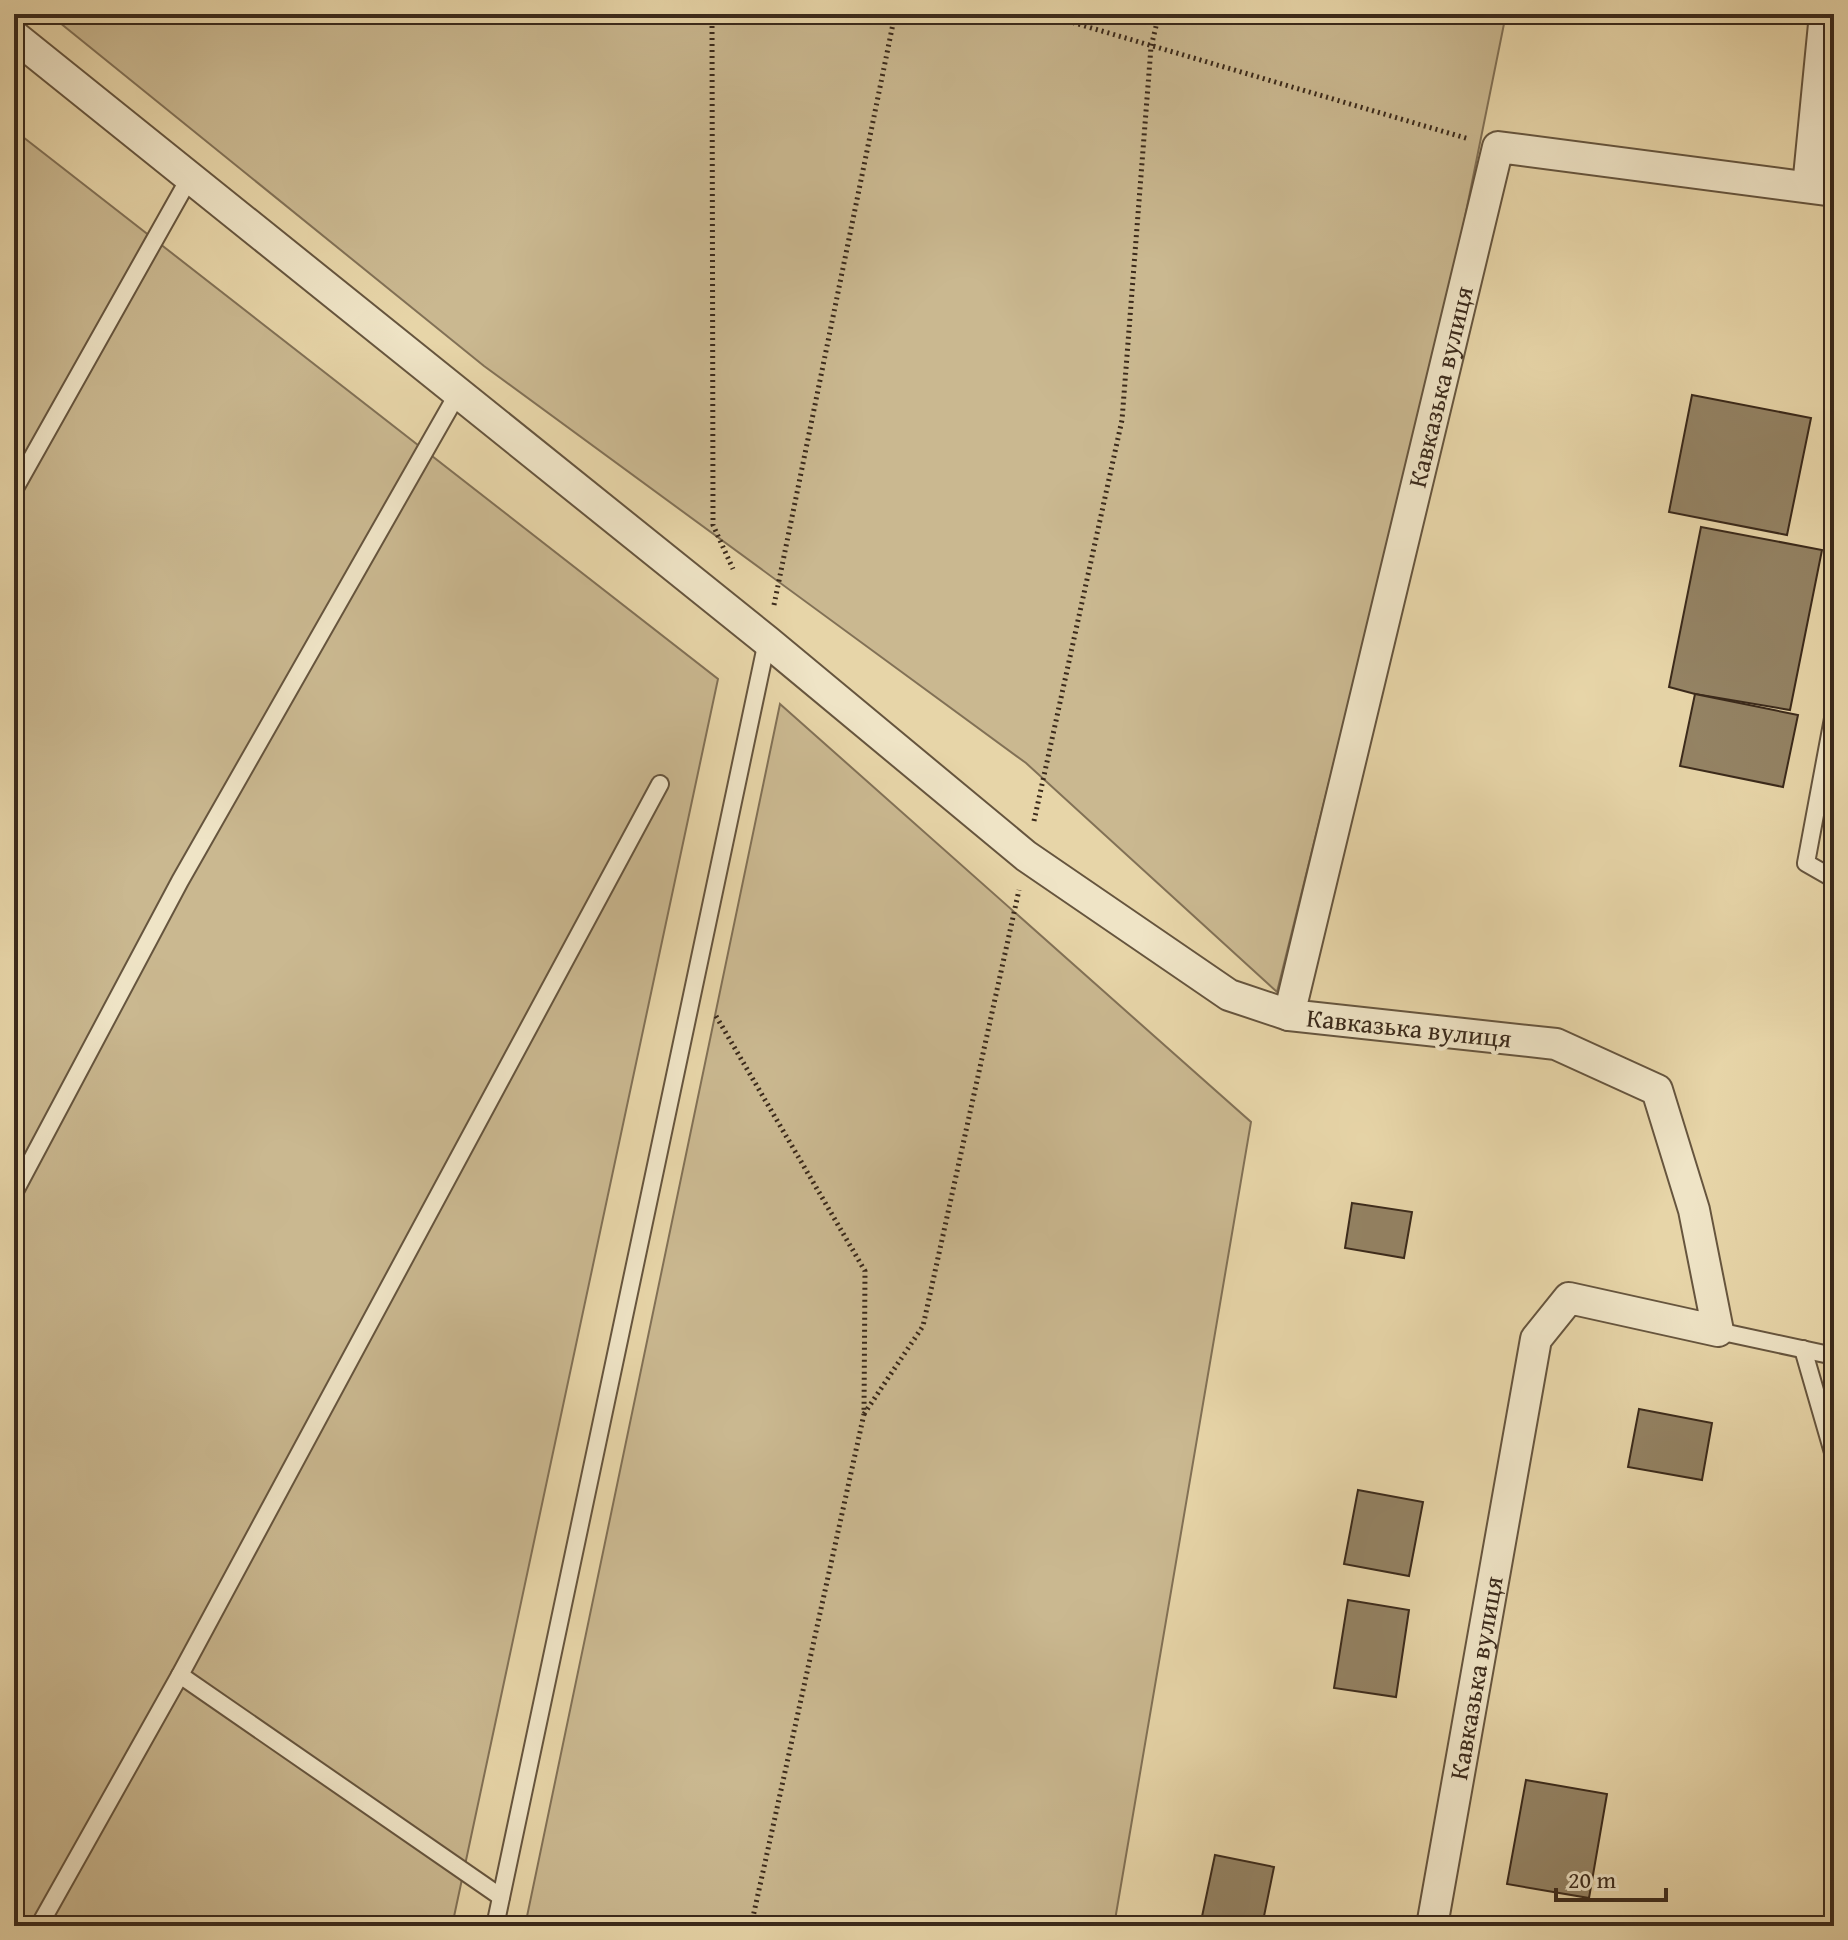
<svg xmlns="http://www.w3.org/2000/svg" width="1848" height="1940" font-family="'Gentium Book Plus',serif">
	<rect width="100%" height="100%" fill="#e7d5a8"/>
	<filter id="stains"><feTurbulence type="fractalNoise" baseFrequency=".0025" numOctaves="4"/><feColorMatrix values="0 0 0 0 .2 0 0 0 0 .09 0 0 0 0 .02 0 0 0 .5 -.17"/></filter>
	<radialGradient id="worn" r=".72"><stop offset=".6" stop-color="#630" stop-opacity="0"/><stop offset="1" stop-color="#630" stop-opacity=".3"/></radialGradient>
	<g fill="#cab890" stroke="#827156" stroke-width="2">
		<path d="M49 14H1506L1447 306 1277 992 1026 763 484 366Z"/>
		<path d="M14 130 718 679 452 1926H14Z"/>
		<path d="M780 704 1251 1122 1114 1926H525Z"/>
	</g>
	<g fill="#948364" stroke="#3b2a1b" stroke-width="2">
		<path d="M1694 14H1734L1732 22Z"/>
		<path d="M1692 395 1811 418 1787 535 1669 512Z"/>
		<path d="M1701 527 1822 550 1790 710 1695 694 1669 687Z"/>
		<path d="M1695 694 1798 715 1783 787 1680 766Z"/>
		<path d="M1352 1203 1412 1212 1404 1258 1345 1248Z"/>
		<path d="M1639 1409 1712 1423 1702 1480 1628 1467Z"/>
		<path d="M1358 1490 1423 1502 1409 1576 1344 1564Z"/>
		<path d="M1348 1600 1409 1610 1396 1697 1334 1688Z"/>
		<path d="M1526 1780 1607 1794 1589 1898 1507 1884Z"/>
		<path d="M1215 1855 1274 1867 1262 1926H1200Z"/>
	</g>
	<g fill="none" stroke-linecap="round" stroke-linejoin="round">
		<defs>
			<g id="lane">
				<path d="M14 490 190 177"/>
				<path d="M1834 713 1806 863 1834 879"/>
				<path d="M14 1193 180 881 458 393"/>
				<path d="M1718 1331 1834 1356"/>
				<path d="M1803 1349 1834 1456"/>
				<path d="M180 1675 501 1897"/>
				<path d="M39 1926 180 1675 660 784"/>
				<path d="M495 1926 767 641"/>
			</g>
			<g id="street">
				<path d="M14 36 767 641 1026 856 1229 995 1289 1015"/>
				<path d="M1808 187 1825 14"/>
				<path id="s1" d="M1432 1926 1536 1339 1569 1298 1718 1331 1694 1210 1657 1090 1556 1044 1289 1015 1498 147 1834 191"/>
			</g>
		</defs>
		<use href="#lane" stroke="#66553e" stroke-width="20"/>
		<use href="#street" stroke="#66553e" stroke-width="34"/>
		<g stroke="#3b2a1b" stroke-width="5" stroke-dasharray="2 4" stroke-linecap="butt">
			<path d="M712 14 713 525 733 569"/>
			<path d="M1044 14 1469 139"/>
			<path d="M774 605 895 14"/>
			<path d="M1034 821 1122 420 1151 47 1159 14"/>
			<path d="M716 1016 865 1271 864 1414 751 1926"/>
			<path d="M864 1414 923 1326 1019 890"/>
		</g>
		<use href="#lane" stroke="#efe4c6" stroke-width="16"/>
		<use href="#street" stroke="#efe4c6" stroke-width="30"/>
	</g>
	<g text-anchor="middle" stroke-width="8" stroke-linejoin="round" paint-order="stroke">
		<g font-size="26" fill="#3b2a1b" stroke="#efe4c6">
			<text dy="9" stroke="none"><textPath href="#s1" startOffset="2076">Кавказька вулиця</textPath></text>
			<text transform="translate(1409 1028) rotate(6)" y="9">Кавказька вулиця</text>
			<text dy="9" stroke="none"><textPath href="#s1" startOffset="252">Кавказька вулиця</textPath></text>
		</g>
	</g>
	<rect width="1848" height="1940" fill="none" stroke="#e7d5a8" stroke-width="48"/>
	<rect x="16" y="16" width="1816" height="1908" fill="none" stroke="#3b2a1b" stroke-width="4"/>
	<rect x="24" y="24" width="1800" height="1892" fill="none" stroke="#3b2a1b" stroke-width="2"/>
	<path d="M1556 1888v12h110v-12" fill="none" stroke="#3b2a1b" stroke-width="4"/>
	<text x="1568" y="1888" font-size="24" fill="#3b2a1b" stroke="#efe4c6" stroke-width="6" paint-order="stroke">20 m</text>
	<rect width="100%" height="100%" filter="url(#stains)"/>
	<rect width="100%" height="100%" fill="url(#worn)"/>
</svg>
